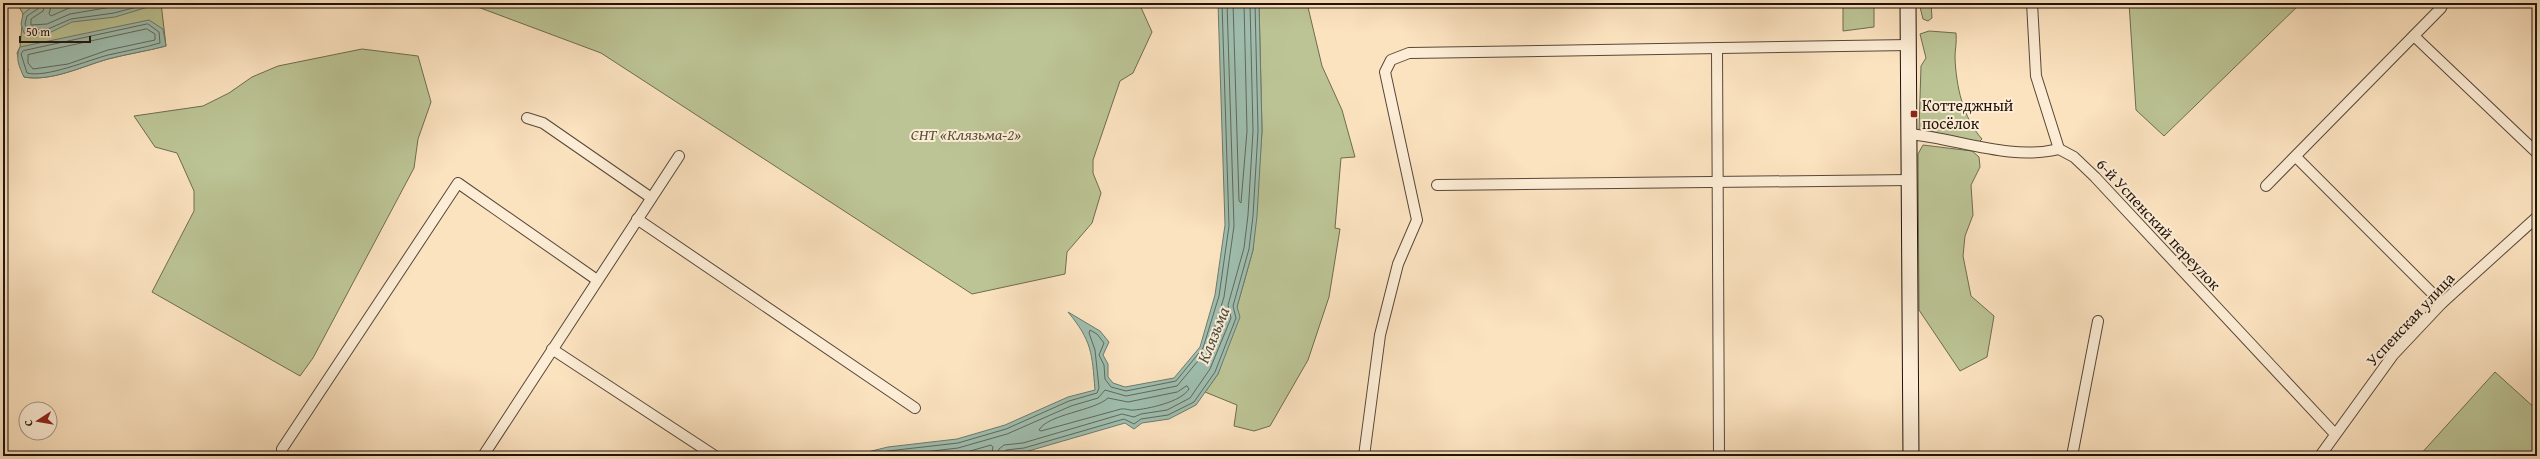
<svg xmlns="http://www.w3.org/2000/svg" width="2540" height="459" font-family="'Gentium Book Plus',serif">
	<rect width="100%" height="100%" fill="#fce3c0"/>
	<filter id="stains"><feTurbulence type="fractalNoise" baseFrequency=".005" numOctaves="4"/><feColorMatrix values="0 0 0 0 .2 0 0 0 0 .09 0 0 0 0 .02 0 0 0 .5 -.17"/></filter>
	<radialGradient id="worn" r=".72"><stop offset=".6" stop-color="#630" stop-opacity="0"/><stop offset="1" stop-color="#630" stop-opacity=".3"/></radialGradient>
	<g fill="#bcc495" stroke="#6e6c50">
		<path d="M17 3H161L166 46C147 51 127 54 108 59 83 66 51 82 24 77L17 53 20 47 23 14Z"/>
		<path d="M467 3H1139L1152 32 1133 73 1120 81 1093 160V173L1101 193 1092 223 1067 252 1065 274 972 294 601 53Z"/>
		<path d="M1259 3H1307L1322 66 1342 110 1355 157 1341 158 1335 228 1340 229 1329 297 1308 360 1270 426 1254 431 1234 426 1237 405 1205 392 1218 374 1253 250 1262 131Z"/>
		<path d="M1843 3H1874V27L1843 31Z"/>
		<path d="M1919 3H1931L1932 18 1928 21 1923 19Z"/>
		<path d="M2129 3H2301L2164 136 2136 110Z"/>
		<path d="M1929 31 1956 33C1957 42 1955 49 1955 57 1956 86 1963 118 1982 139L1979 142 1919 129 1921 66 1926 58 1920 34Z"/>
		<path d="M3 42 8 71 3 72Z"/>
		<path d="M362 49 418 56 431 102 418 139 414 168 313 358 300 376 152 292 194 211V191L177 153 155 147 134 116 203 106 229 93 252 77 278 66Z"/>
		<path d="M1923 145 1972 151 1979 157 1980 167 1971 185 1973 215 1965 236 1963 256 1971 296 1994 316 1987 357 1960 371 1919 310 1918 154Z"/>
		<path d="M2495 372 2537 410V456H2419Z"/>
	</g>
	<g fill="#9fbeaf" stroke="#6d7a6d">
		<path d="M43 3H161L115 17 72 22 49 33H24L21 24 23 14 33 6Z"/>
		<path d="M1218 3H1259L1262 131 1257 216 1253 250 1237 307 1240 317 1218 374 1196 405 1169 419 1142 423 1134 429 1125 423 1025 452 991 456H851L888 447 957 439 1005 425 1068 397 1095 390C1092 353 1092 341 1068 312L1100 331 1109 342 1103 355 1108 364V377L1113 383 1125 387 1174 378 1200 347 1215 295 1225 225Z"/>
		<path d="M149 20 163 29 166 46C147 51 127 54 108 59 83 66 51 82 24 77 19 67 15 57 20 47Z"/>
	</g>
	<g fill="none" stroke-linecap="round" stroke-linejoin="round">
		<g stroke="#60685d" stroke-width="1">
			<path d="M41 3 39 8 27 16 25 24 28 30 48 29 71 19 114 13 152 3"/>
			<path d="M46 3 43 11 31 19V25L47 24 70 14 135 3"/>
			<path d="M52 3 49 14 51 16 69 8 106 3"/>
			<path d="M1233 3 1239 201 1241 203 1247 131 1244 3"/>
			<path d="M148 24 159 32 160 43C143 48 126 51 108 55 89 60 46 78 27 73L21 54 23 51Z"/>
			<path d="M147 29 155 34V40L108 50 68 64 33 69 28 63V55Z"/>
			<path d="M1187 386 1189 389C1181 402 1148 409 1134 410 1130 411 1126 408 1121 409L1041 431 1039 430C1048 414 1094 411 1108 398L1128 402 1177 392Z"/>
			<path d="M868 456 888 451 958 443 1006 429 1069 401 1097 393 1099 388 1095 350 1089 333 1090 330 1097 334 1104 343 1099 355 1104 365 1105 379 1111 387 1126 391 1176 381 1203 348 1219 296 1229 226 1222 3"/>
			<path d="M889 456 958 448 1007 434 1071 406 1098 398 1105 390 1126 396 1177 386 1208 349 1224 297 1234 226 1227 3"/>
			<path d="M941 456 960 454 991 445 993 447 991 456"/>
			<path d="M997 456 999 449 1004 445 1023 443 1122 414 1134 417 1141 414 1167 410 1190 398 1210 369 1231 318 1228 305 1244 248 1248 215 1253 131 1250 3"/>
			<path d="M1002 456 1006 450 1024 448 1124 419 1134 424 1141 419 1168 415 1194 402 1215 372 1236 318 1233 306 1249 249 1253 216 1258 131 1255 3"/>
		</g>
		<defs>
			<g id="minor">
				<path d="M2032 3 2036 76 2059 149 2074 157 2095 177 2335 434"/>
				<path d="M2414 36 2537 153"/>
				<path d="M1717 48 1719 456"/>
				<path d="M527 118 543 123 650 197"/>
				<path d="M1910 134C1959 139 2010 161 2059 149"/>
				<path d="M2296 157 2442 303"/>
				<path d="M1437 185 1910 180"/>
				<path d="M2266 186 2441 8 2443 3"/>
				<path d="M637 219 915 408"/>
				<path d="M552 349 715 456"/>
				<path d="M282 449 458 183 597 280"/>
				<path d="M483 456 679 156"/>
				<path d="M1364 456 1380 335 1398 264 1417 220 1385 72 1391 60 1409 53 1909 45"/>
				<path d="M2072 456 2098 321"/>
				<path d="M2320 456 2393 355 2442 303 2537 217"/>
			</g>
			<path id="secondary" d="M1908 3 1911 456"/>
		</defs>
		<use href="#minor" stroke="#584738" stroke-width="12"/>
		<use href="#secondary" stroke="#21130b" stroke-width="17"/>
		<use href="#minor" stroke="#fdedd6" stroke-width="10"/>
		<use href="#secondary" stroke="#fdedd6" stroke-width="15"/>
	</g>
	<rect fill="#8f2418" stroke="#fdedd6" stroke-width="1.5" x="1910" y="110" width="8" height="8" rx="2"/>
	<g text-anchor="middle" stroke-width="4" stroke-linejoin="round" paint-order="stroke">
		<g font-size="16" fill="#21130b" stroke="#fdedd6" text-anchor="start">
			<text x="1922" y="111">Коттеджный<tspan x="1922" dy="18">посёлок</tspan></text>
		</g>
		<g font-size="16" font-style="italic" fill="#57513b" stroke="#fdedd6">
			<text x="966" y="140">СНТ «Клязьма-2»</text>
		</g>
		<g font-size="16" fill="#21130b" stroke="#fdedd6">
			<text transform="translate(2159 224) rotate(47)" y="6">6-й Успенский переулок</text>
			<text transform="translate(2410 319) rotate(-47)" y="6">Успенская улица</text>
		</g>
		<g font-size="17" font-style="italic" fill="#4d4f44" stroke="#fdedd6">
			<text transform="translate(1213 335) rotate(-68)" y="6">Клязьма</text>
		</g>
	</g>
	<rect width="2540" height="459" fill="none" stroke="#fce3c0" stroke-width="16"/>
	<rect x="4" y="4" width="2532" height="451" fill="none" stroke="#21130b" stroke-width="2"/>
	<rect x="8" y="8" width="2524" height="443" fill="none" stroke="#21130b"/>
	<g transform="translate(38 421) rotate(258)"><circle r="19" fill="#fdedd6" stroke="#a59685"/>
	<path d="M0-3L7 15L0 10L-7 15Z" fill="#8f2418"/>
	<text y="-6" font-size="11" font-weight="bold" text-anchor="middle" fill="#21130b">С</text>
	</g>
	<path d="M20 36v6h70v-6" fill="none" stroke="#21130b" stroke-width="2"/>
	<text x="26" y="36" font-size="12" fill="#21130b" stroke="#fdedd6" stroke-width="3" paint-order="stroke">50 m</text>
	<rect width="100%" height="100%" filter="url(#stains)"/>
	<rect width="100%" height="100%" fill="url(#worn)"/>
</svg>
